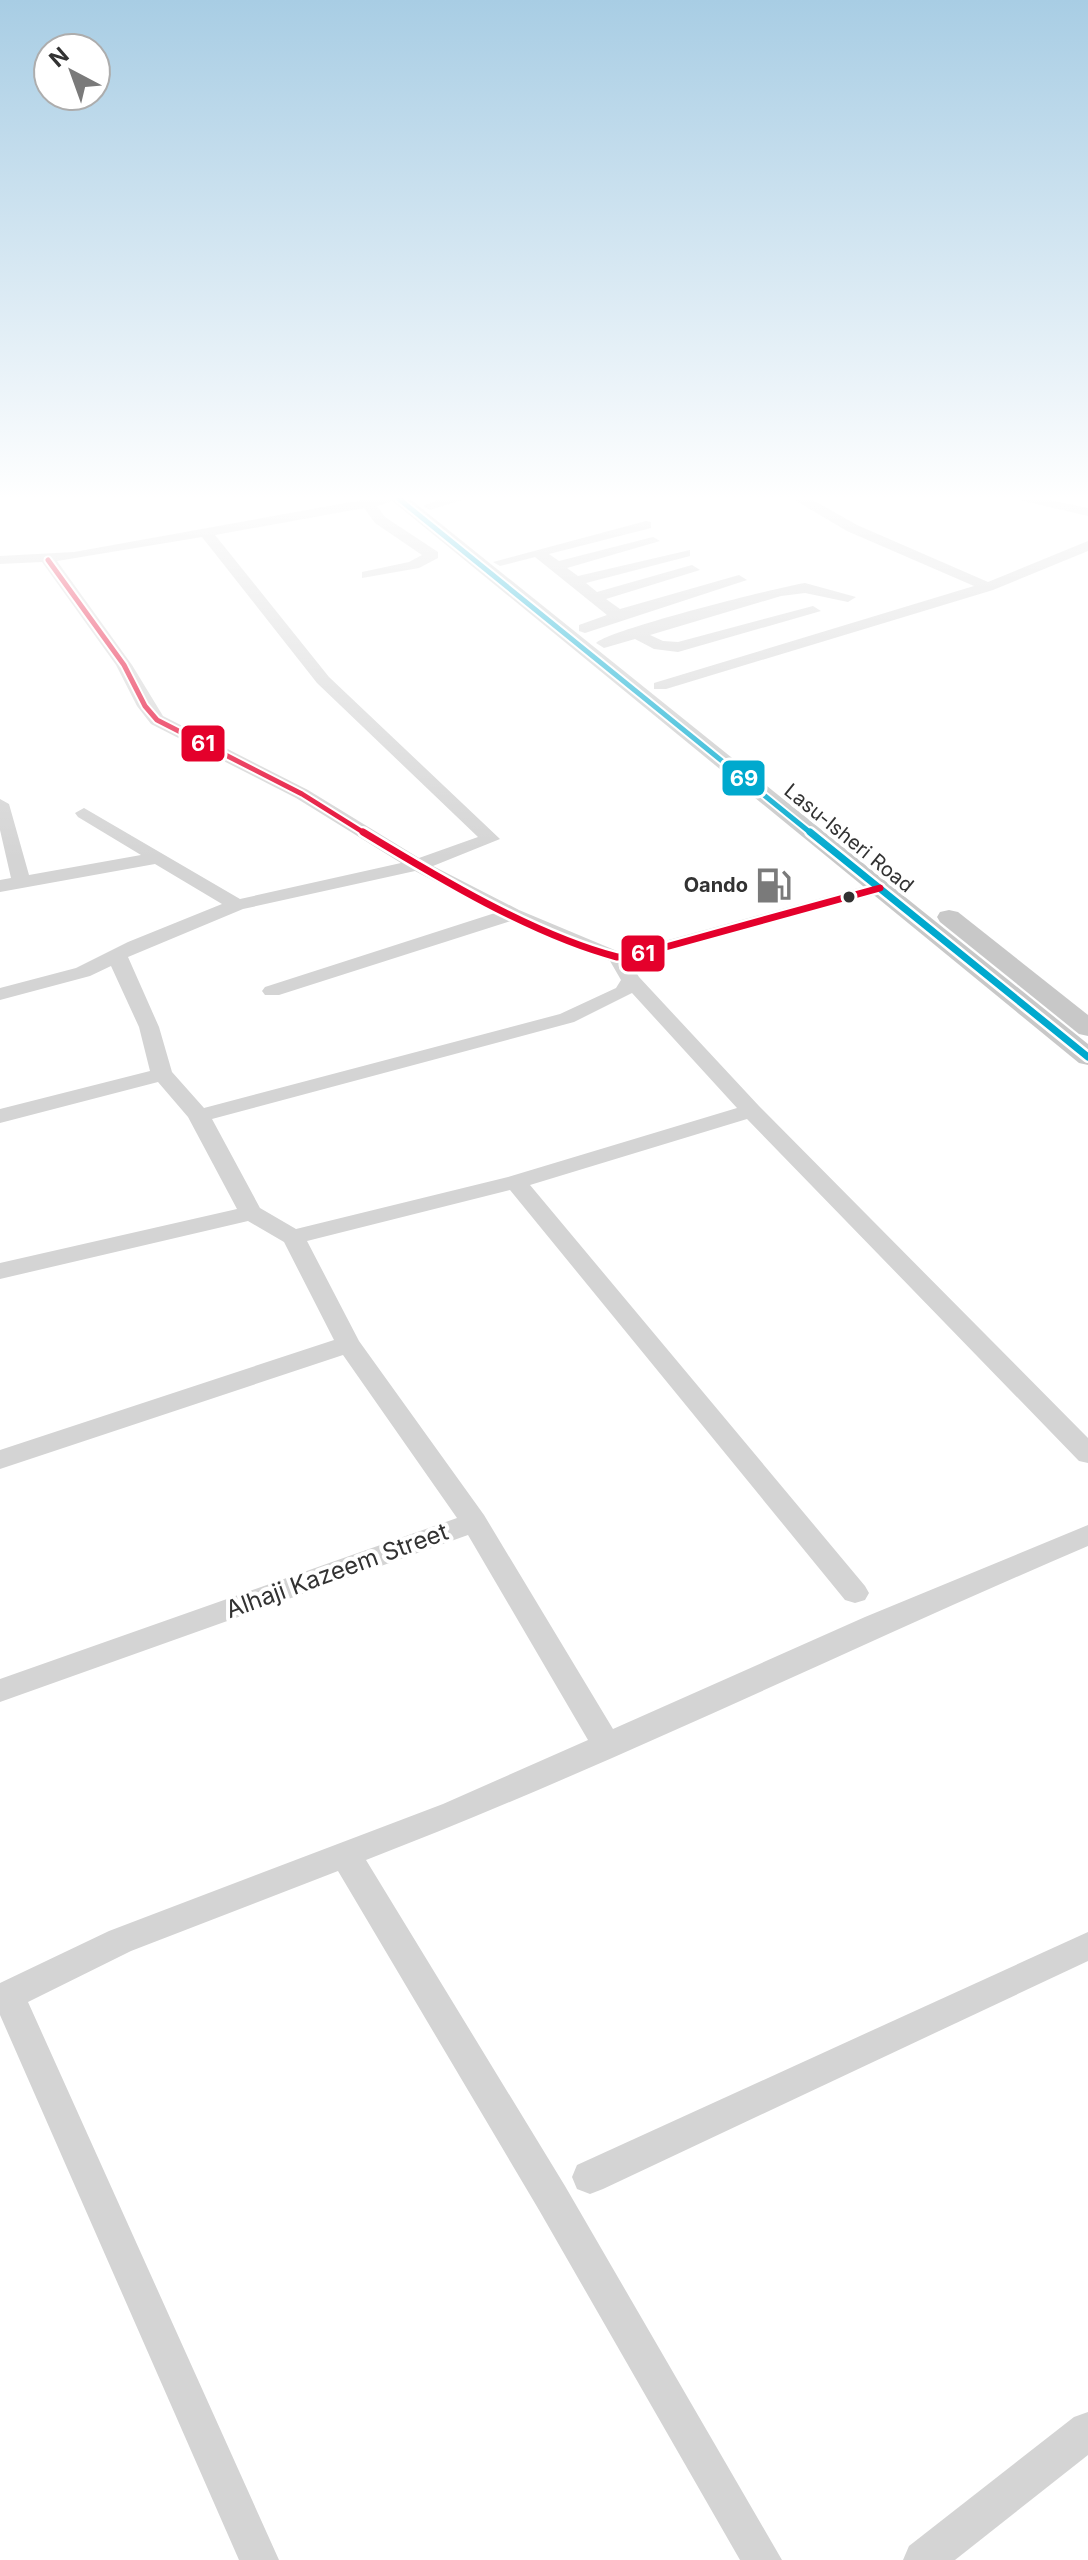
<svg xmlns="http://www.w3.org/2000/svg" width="1088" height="2560" font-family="Inter,sans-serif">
	<rect width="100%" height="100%" fill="#fff"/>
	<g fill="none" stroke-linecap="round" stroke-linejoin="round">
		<g fill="#d4d4d4" fill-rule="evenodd">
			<path d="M368 499H400L377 506 385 517 438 552V558L419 568 362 578V572L409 562 422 555 375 523 364 508 215 535 329 677 500 839 433 866 519 910 617 951 632 950 873 884H887V892L630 962 639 977 759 1106 1088 1438V1463L1079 1461 747 1119 530 1185 865 1586 869 1593 865 1600 855 1603 845 1600 510 1190 307 1241 359 1341 484 1515 613 1729 865 1617 1088 1525V1546C847 1649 610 1766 366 1860L565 2186 782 2560H740L539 2210 338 1871 131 1951 28 2002 279 2560H239L0 2015V1983L109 1931 443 1804 588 1740 468 1535 0 1702V1679L457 1518 343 1355 0 1469V1450L334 1340 284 1242 248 1221 0 1279V1263L237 1209 188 1117 158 1082 0 1123V1109L150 1071 139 1027 111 966 90 976 0 1000V988L76 968 128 942 222 904 155 864 0 892V880L11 878 0 830V799L9 804 29 875 141 855 78 817 75 813 84 808 240 899 401 863 296 798 151 724 137 706 116 665 42 562 0 564V556L74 552ZM202 537 317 683 478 837 419 858 308 790 163 716 132 665 57 561ZM415 871 495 913 265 987 262 991 265 995H279L511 921 610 961 621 980 616 988 560 1014 204 1108 172 1072 159 1027 128 957 243 909ZM632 993 737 1108 508 1177 296 1229 260 1208 212 1119 574 1022Z"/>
			<path d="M440 499H465L430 510 423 506Z"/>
			<path d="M793 499H811L857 525 988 582 1088 541V551L993 590 666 689H654V683L974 586 847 531Z"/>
			<path d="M1015 499H1045L1088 508V516Z"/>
			<path d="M646 521 651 522V528L549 554 559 561 653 537 660 541 567 568 578 576 690 550V556L586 583 597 592 692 565 700 570 606 599 620 609 739 575 747 580 585 633 579 631V625L607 615 535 557 500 566 493 562Z"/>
			<path d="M805 583 856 597 848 602 805 593 781 596 650 635 663 641 678 642 813 606 821 611 678 652 654 649 635 639 604 648 596 643C611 629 775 588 805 583Z"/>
			<path d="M1088 1932V1961L603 2189 590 2194 577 2189 572 2177 577 2165Z"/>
			<path d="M1088 2412V2455L955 2560H903L909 2546 1074 2417Z"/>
		</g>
		<g fill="#c8c8c8" fill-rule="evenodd">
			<path d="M390 499H410L1088 1044V1065L1079 1063Z"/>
			<path d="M949 910 958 912 1088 1015V1036L1079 1034 940 922 937 917 940 912Z"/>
		</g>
		<defs>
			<path id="bus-1-far1" d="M399 499 812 834"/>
			<path id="bus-1" d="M810 832 1088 1057"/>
			<path id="bus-2-far1" d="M48 560 124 665 145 706 157 720 302 794 366 834"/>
			<path id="bus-2" d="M363 832C437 877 533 935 617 957L633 956 880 888"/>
		</defs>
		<use href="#bus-1-far1" stroke="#fff" stroke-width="9"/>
		<use href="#bus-1" stroke="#fff" stroke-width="12"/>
		<use href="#bus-2-far1" stroke="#fff" stroke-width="9"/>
		<use href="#bus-2" stroke="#fff" stroke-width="12"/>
		<use href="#bus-1-far1" stroke="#00a9ce" stroke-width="5"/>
		<use href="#bus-1" stroke="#00a9ce" stroke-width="7"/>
		<use href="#bus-2-far1" stroke="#e4002b" stroke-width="5"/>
		<use href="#bus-2" stroke="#e4002b" stroke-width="7"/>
	</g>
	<linearGradient id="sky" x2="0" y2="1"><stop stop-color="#a8cde4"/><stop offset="0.58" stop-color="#fff"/><stop offset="1" stop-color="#fff" stop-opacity="0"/></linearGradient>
	<rect width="1088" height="858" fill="url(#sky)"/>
	<defs>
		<symbol id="fuel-bare" viewBox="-9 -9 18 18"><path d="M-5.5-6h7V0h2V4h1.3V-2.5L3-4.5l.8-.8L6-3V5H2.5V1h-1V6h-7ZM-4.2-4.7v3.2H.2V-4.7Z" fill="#7a7a7a" stroke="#fff" stroke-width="2.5" paint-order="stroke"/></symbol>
	</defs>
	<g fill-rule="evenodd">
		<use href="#fuel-bare" x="748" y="860" width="51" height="51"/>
	</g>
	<circle fill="#323232" stroke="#fff" stroke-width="3" cx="849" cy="897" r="7"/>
	<g text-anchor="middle" stroke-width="8" stroke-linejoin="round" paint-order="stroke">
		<g font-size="20" fill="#323232" stroke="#fff">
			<text transform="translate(849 838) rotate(39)" y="7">Lasu-Isheri Road</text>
		</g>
		<g font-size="20" font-weight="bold" fill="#323232" stroke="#fff" text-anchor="end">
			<text x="748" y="892">Oando</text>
		</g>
		<g font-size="24" fill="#323232" stroke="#fff">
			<text transform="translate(337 1571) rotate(-20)" y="8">Alhaji Kazeem Street</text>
		</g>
	</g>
	<g stroke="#fff" stroke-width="3">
		<rect x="180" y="724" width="46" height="39" rx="8" fill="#e4002b"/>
		<rect x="721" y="759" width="45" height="38" rx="8" fill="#00a9ce"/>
		<rect x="620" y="934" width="46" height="39" rx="8" fill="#e4002b"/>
	</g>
	<g font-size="22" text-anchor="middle" font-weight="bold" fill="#fff">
		<text x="203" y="751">61</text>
		<text x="744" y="786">69</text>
		<text x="643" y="961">61</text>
	</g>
	<g transform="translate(72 72) rotate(319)"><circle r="38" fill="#ffffff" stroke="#adadad" stroke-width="2"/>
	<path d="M0-6L14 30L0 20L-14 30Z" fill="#7a7a7a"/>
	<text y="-12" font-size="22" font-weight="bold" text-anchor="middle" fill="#323232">N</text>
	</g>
</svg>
